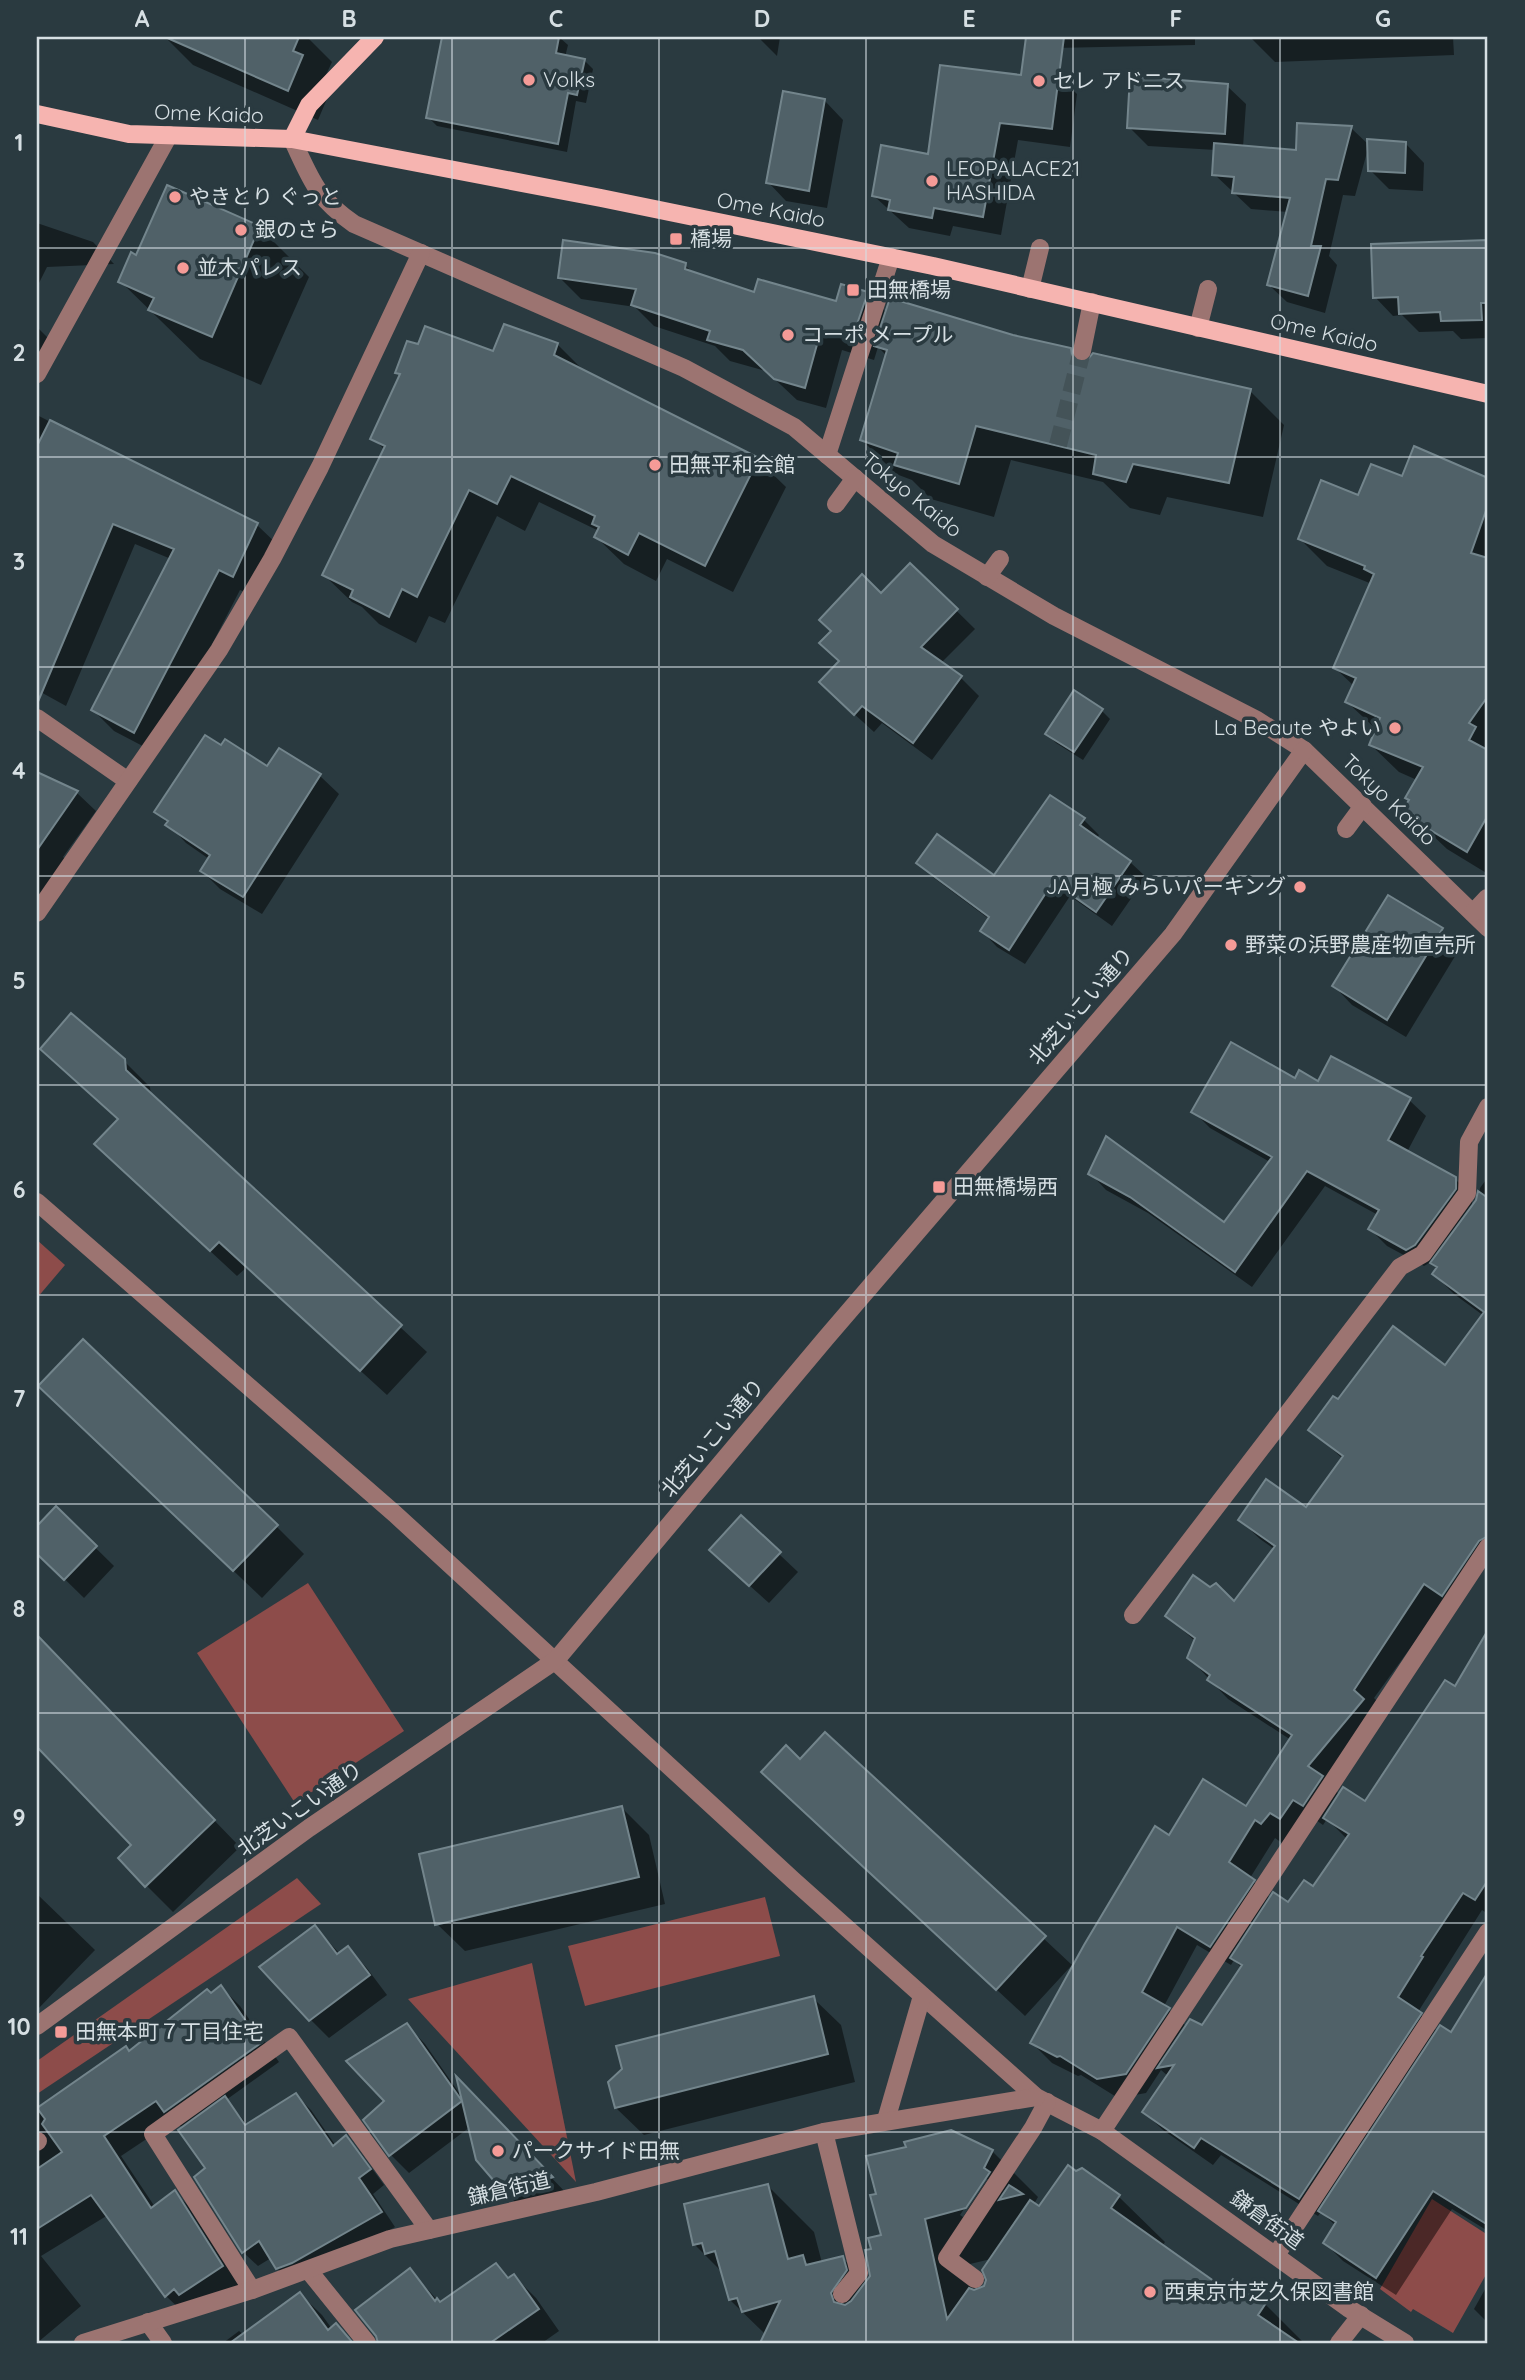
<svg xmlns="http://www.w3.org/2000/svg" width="1525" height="2380" font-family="Quicksand,'Noto Sans JP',sans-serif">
	<rect width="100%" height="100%" fill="#2a3a40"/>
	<g fill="#8d4c4a">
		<path d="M37 1240 65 1265 37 1298Z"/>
		<path d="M308 1583 404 1731 295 1803 197 1653Z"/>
		<path d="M297 1878 321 1904 37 2094V2061Z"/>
		<path d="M765 1897 780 1956 585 2006 568 1946Z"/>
		<path d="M532 1963 576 2182 408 1999Z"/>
		<path d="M1432 2199 1488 2235V2271L1453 2333 1413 2309 1411 2312 1380 2289Z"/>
	</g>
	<g fill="#0007" fill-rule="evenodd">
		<path d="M165 37H307L332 62 324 79 332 87 318 120 193 65Z"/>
		<path d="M444 37H559L568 45 565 57 584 60 593 69 586 103 576 101 567 152 437 126 428 117Z"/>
		<path d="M758 37H780L777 56Z"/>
		<path d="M1043 37H1195V45L1055 48Z"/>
		<path d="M1250 37H1453L1454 55 1275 62Z"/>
		<path d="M1058 76 1077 94 1070 147 1018 140 1001 235 953 226 950 236 909 228 874 196 929 156 1022 77Z"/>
		<path d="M1227 86 1246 104 1243 147 1297 152 1351 128 1369 145 1355 196 1343 195 1329 256 1337 265 1325 313 1287 302 1269 285 1288 212 1251 209 1214 174 1216 150 1148 146 1129 127Z"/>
		<path d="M825 101 843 120 827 208 786 201 768 182Z"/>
		<path d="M1406 144 1424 163 1423 191 1389 189 1370 170Z"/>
		<path d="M168 187 259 227 309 277 261 385 200 359 120 281 137 257Z"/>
		<path d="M37 223 93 242 114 264 47 267 37 287Z"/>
		<path d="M1488 242V338L1461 339 1453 331 1419 332 1402 315 1393 316 1375 297 1373 246Z"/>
		<path d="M685 265 695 275 755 294 837 303 867 293 887 313 1013 336 1070 350 1084 363 1250 391 1284 425 1263 517 1167 497 1160 515 1130 508 1103 482 1011 460 994 517 931 499 912 480 896 474 862 440 887 356 878 347 874 360 842 350 826 408 797 400 766 371 730 361 715 346 654 326 635 307 581 299 560 278Z"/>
		<path d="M37 327 57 347 37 385Z"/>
		<path d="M557 344 585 372 758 460 786 487 733 592 667 559 656 581 624 564 596 537 599 531 539 502 525 531 497 516 445 623 429 616 416 643 379 624 362 607 352 602 324 575 385 450 373 438 401 376 397 372Z"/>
		<path d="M37 415 154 475 257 525 279 546 255 597 240 590 156 753 114 731 93 710 171 559 135 544 66 706 37 690Z"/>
		<path d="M1415 449 1488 480V874L1447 849 1405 809 1417 780 1399 772 1371 745 1377 730 1347 702 1354 686 1335 668 1372 584 1327 566 1300 539 1359 497 1403 479Z"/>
		<path d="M910 565 975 629 941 663 960 677 979 696 932 760 882 723 874 732 840 701 841 662 833 631 882 595Z"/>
		<path d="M1101 710 1110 719 1083 760 1056 743 1047 734Z"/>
		<path d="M279 750 320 776 339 794 262 914 220 889 202 871 209 859 186 843 157 812 267 768Z"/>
		<path d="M39 775 77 793 96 811 63 857 69 862 37 904V778Z"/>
		<path d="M1084 820 1099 835 1097 838 1130 862 1146 877 1112 926 1070 896 1025 964 997 947 982 931 989 919 934 878 918 863 995 878Z"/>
		<path d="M1442 930 1460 948 1406 1037 1352 1005 1334 986Z"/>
		<path d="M42 1049 124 1061 150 1087 151 1096 427 1352 387 1395 247 1267 237 1276 123 1170 119 1120Z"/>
		<path d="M1295 1080 1409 1100 1426 1116 1407 1152 1455 1179 1472 1196V1209L1478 1200 1480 1188 1488 1177V1541L1374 1698 1378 1702 1329 1784 1340 1795 1365 1803 1455 1688 1488 1634V1914L1482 1910 1418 2012 1438 2032 1452 2035 1488 1988V2231L1452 2209 1396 2295 1343 2261 1325 2243 1336 2226 1321 2212 1318 2216 1221 2155 1213 2165 1163 2130 1144 2112 1168 2076 1161 2070 1146 2093 1118 2098 1081 2075 1078 2076 1052 2063 1032 2043 1170 1837 1247 1808 1291 1740 1228 1699 1209 1679 1189 1657 1195 1641 1167 1616 1235 1603 1274 1549 1260 1539 1240 1520 1306 1509 1343 1459 1310 1429 1338 1402 1445 1367 1484 1316 1454 1294 1434 1274 1438 1269 1431 1262 1424 1266 1387 1246 1370 1229 1378 1215 1325 1186 1252 1287 1148 1213 1106 1190 1090 1173 1225 1224 1270 1162 1210 1128 1194 1112ZM1313 1818 1323 1825 1327 1819 1347 1839 1313 1888 1288 1905 1271 1899 1250 1878 1275 1838 1282 1843 1290 1832ZM1197 1945 1231 1965 1234 1960 1242 1968 1203 2028 1187 2027 1164 2006Z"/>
		<path d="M68 1413 276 1526 304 1554 262 1598Z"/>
		<path d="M56 1509 114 1566 84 1598 37 1552V1528Z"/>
		<path d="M741 1518 798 1572 769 1603 730 1568Z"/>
		<path d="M37 1644 67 1668 240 1847 173 1912 146 1885 134 1845 37 1745Z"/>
		<path d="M825 1735 1072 1965 1025 2016 763 1772 800 1762Z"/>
		<path d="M622 1808 649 1835 665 1904 465 1951 437 1924Z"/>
		<path d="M37 1894 95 1950 37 2010Z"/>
		<path d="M315 1927 340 1954 347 1948 366 1967 387 1995 329 2038 311 2020Z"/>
		<path d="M221 1987 240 2006 279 2062 226 2100 248 2125 296 2095 311 2110 336 2146 346 2137 360 2152 384 2185 373 2194 395 2227 307 2277 292 2283 277 2268 271 2258 258 2266 243 2252 208 2168 183 2129 175 2120 121 2156 155 2207 175 2193 194 2211 240 2285 185 2314 166 2296 108 2215 41 2256 81 2306 37 2343V2110L126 2048 130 2053Z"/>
		<path d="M813 1998 841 2025 855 2082 644 2135 616 2108Z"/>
		<path d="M407 2025 425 2044 462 2097H474L569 2196 526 2213 507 2194 470 2127 409 2173 390 2154 386 2101Z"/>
		<path d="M992 2151 1038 2197 1034 2204 1039 2208 1082 2170 1119 2197 1165 2242 1162 2246 1225 2292 1233 2281 1265 2304 1304 2343H764L766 2335 730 2300 722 2272 695 2245 686 2205 768 2186 814 2232 822 2263 842 2258 867 2282 872 2276 873 2250 883 2236ZM984 2179H988L963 2217 960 2215ZM991 2259 985 2288 976 2291 970 2264Z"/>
		<path d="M496 2265 510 2279 514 2276 536 2298 559 2331 542 2343H380L410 2270 441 2304Z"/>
		<path d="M1488 2284V2323L1474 2309Z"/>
		<path d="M300 2294 322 2315 332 2329 336 2325 354 2343H223L239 2331 244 2335Z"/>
	</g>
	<g fill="#506168" stroke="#73858c" stroke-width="2">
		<path d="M165 37H299L293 51 303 55 288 91Z"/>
		<path d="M442 37H559L556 53 585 59 577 95 568 93 558 144 426 118Z"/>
		<path d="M1026 37H1064L1052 129 1000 123 983 217 934 208 932 218 888 210 890 200 872 196 881 145 928 154 940 65 1021 75Z"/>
		<path d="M1130 76 1228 84 1225 134 1127 128Z"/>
		<path d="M783 91 825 99 809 191 766 183Z"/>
		<path d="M1297 123 1352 126 1338 180 1326 179 1311 246H1321L1308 296 1267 285 1290 198 1232 193 1234 177 1212 175 1214 143 1296 150Z"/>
		<path d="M1367 139 1406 142 1405 173 1368 171Z"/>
		<path d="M167 185 260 226 212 337 148 310 154 298 118 282 131 252 136 255Z"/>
		<path d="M563 240 655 253 686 263 685 269 754 292 758 279 836 301 841 284 868 292 852 339 821 330 805 388 774 379 743 350 707 340 710 331 631 305 636 289 558 278Z"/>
		<path d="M1488 240V303H1481L1482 320 1441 321 1440 312 1399 314 1398 297 1373 298 1371 244Z"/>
		<path d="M890 298 1013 335 1071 348 1072 355 1079 362 1086 361 1093 353 1251 389 1229 483 1133 464 1126 482 1093 474 1096 455 976 426 959 484 894 465 898 453 860 440 887 350 874 346Z"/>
		<path d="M504 324 558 343 554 355 759 458 705 566 639 533 628 555 594 537 599 527 592 524 595 516 511 476 497 504 469 490 417 597 402 589 389 617 350 597 353 590 322 575 385 446 370 439 400 374 395 373 407 341 418 344 425 326 493 351Z"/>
		<path d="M50 420 258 523 233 577 219 570 134 733 91 710 174 549 113 524 37 704V446Z"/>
		<path d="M1414 446 1488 478V505L1471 553 1488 558V696L1469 723 1476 727 1469 740 1488 750V815L1467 852 1417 822 1419 818 1403 809 1409 800 1405 798 1423 767 1369 745 1380 718 1345 702 1356 678 1333 668 1374 574 1364 569 1365 566 1298 539 1321 480 1358 495 1371 464 1402 476Z"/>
		<path d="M910 563 958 609 921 647 962 676 913 743 862 706 854 715 819 682 839 661 819 643 831 631 819 620 862 574 881 593Z"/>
		<path d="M1074 690 1103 709 1074 752 1045 734Z"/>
		<path d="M205 735 221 745 225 739 267 766 279 748 321 774 243 897 200 871 210 855 165 825 168 821 154 812Z"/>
		<path d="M37 772 78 791 37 850Z"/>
		<path d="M1050 795 1085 818 1080 825 1131 861 1096 912 1053 882 1009 950 980 931 989 917 916 863 937 834 994 875Z"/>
		<path d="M1388 895 1443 928 1387 1020 1332 986Z"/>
		<path d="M71 1013 125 1059 126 1070 402 1325 360 1371 219 1242 210 1251 94 1144 118 1119 40 1049Z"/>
		<path d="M1231 1042 1295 1078 1299 1070 1318 1081 1331 1056 1411 1098 1388 1140 1456 1177V1189L1415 1245 1406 1250 1368 1229 1379 1210 1307 1171 1235 1272 1130 1197 1088 1174 1106 1136 1224 1222 1272 1157 1191 1112Z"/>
		<path d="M1478 1191 1488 1198V1536L1479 1541 1442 1596 1424 1584 1354 1690 1364 1699 1308 1766 1323 1776 1303 1806 1293 1800 1280 1819 1270 1813 1261 1824 1255 1820 1229 1862 1255 1880 1210 1947 1177 1927 1142 1992 1170 2008 1126 2074 1097 2079 1060 2056 1057 2057 1030 2043 1084 1945 1155 1826 1169 1835 1203 1779 1246 1806 1292 1735 1207 1680 1210 1675 1187 1658 1195 1638 1165 1616 1193 1575 1210 1587 1216 1583 1234 1601 1275 1546 1238 1520 1266 1479 1306 1507 1343 1456 1308 1430 1333 1396 1338 1399 1393 1326 1445 1365 1484 1312 1432 1274 1437 1267 1430 1263 1476 1200Z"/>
		<path d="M83 1339 278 1525 233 1571 38 1386Z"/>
		<path d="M56 1506 97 1546 64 1580 37 1554V1526Z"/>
		<path d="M741 1515 781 1552 749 1586 709 1550Z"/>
		<path d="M1488 1630V1880L1475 1900 1463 1893 1421 1956 1423 1957 1398 1997 1422 2013 1299 2199 1201 2138 1194 2148 1142 2112 1174 2065 1157 2068 1190 2019 1202 2025 1242 1965 1230 1958 1273 1892 1288 1902 1304 1880 1313 1886 1349 1834 1323 1818 1343 1787 1365 1801 1445 1680 1455 1686Z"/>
		<path d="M37 1635 215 1820 145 1887 118 1858 131 1845 37 1747Z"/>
		<path d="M825 1732 1046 1936 996 1990 761 1772 786 1745 800 1759Z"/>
		<path d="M622 1806 639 1877 435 1925 419 1854Z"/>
		<path d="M315 1925 337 1954 348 1946 370 1975 309 2021 259 1967Z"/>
		<path d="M1488 1972V2225L1433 2191 1376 2278 1323 2243 1336 2222 1318 2211 1440 2025 1451 2032Z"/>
		<path d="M221 1985 261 2043 164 2112 156 2101 104 2136 151 2208 175 2190 223 2266 179 2295 174 2289 165 2297 91 2195 37 2229V2169L62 2152 42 2124 45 2119 37 2108 126 2046 129 2051 207 1989 211 1993Z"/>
		<path d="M814 1996 828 2054 615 2108 608 2082 622 2069 616 2046Z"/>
		<path d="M407 2023 462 2101 389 2156 363 2120 384 2101 346 2061Z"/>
		<path d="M456 2076 553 2177 506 2195 476 2160Z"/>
		<path d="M296 2093 333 2146 346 2135 371 2169 359 2178 382 2212 292 2263 276 2269 259 2241 242 2253 194 2177 205 2168 178 2130 225 2096 245 2125Z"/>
		<path d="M951 2130 993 2150 984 2168 990 2172 966 2208 925 2219 947 2319 969 2288 974 2290 984 2286 986 2280 982 2270 1030 2200 1039 2206 1068 2165 1076 2171 1082 2168 1120 2195 1111 2208 1225 2289 1233 2279 1266 2303 1258 2315 1299 2343H760L780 2301 742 2312 737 2298 729 2300 715 2251 705 2254 702 2243 693 2245 684 2204 768 2184 788 2259 803 2255 806 2265 843 2256 847 2270 831 2293 834 2302 845 2305 851 2301 870 2276 865 2250 871 2249 868 2238 881 2235 870 2195 876 2194 866 2156 906 2147 904 2142Z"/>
		<path d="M1009 2185 1023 2194 999 2200Z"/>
		<path d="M496 2263 508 2278 514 2274 539 2309 490 2343H378L376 2336 355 2310 410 2268 435 2301 437 2298 440 2302Z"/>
		<path d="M300 2292 328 2330 336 2323 353 2343H230Z"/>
	</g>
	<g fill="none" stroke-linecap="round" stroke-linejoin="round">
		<path stroke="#445358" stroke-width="18" stroke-dasharray="18 9" stroke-linecap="butt" d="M1058 445 1082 351"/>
		<g stroke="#9c7471" stroke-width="18">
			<path d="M292 139C311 179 316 198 354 224L684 368 794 427 933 544 1054 616 1257 720 1304 750 1488 928"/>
			<path d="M1030 289 1040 248"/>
			<path d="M1198 328 1208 289"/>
			<path d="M1082 351 1092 302"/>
			<path d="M37 374 169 135"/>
			<path d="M827 455 891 257"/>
			<path d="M836 504 855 478"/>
			<path d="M987 577 1000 559"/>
			<path d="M37 718 128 781"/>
			<path d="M1346 829 1363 806"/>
			<path d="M37 913 219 650 272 559 320 467 421 253"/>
			<path d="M1473 913 1487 898"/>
			<path d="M37 1202 395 1514 793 1880 1036 2097 1102 2131 1348 2308 1405 2343"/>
			<path d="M1133 1615 1400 1267 1423 1254 1467 1193 1469 1142 1488 1107"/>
			<path d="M37 2026 309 1828 556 1660 826 1338 1173 934 1304 750"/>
			<path d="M886 2120 922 1996"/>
			<path d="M1102 2131 1488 1547"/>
			<path d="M824 2132 859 2273 842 2294"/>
			<path d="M37 2142 38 2141"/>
			<path d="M1276 2255 1488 1932"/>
			<path d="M309 2271 367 2343"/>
			<path d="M975 2279 947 2258 1033 2128 1047 2102"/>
			<path d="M252 2290 153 2134 289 2037 429 2230"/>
			<path d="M148 2322 163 2343"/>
			<path d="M83 2343 252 2290 390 2239 596 2192 824 2132 1036 2097"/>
			<path d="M1339 2343 1361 2315"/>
		</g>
		<g stroke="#f6b4b0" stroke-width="18">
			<path d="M37 114 129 134 292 139 601 198 933 266 1488 394"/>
			<path d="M292 139 309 105 375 37"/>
		</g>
	</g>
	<path fill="none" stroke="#d6dfe3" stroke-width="2" stroke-opacity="0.55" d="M245 37V2343M452 37V2343M659 37V2343M866 37V2343M1073 37V2343M1280 37V2343M37 248H1488M37 457H1488M37 667H1488M37 876H1488M37 1085H1488M37 1295H1488M37 1504H1488M37 1713H1488M37 1923H1488M37 2132H1488"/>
	<g fill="#f59b97" stroke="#2a3a40" stroke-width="2.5">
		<circle cx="529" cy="80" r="7"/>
		<circle cx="1039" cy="81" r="7"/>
		<circle cx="932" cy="181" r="7"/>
		<circle cx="175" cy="197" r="7"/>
		<circle cx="241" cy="230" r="7"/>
		<rect x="669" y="232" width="14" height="14" rx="3.5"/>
		<circle cx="183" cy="268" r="7"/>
		<rect x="846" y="283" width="14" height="14" rx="3.5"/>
		<circle cx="788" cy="335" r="7"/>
		<circle cx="655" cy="465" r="7"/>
		<circle cx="1395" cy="728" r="7"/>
		<circle cx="1300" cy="887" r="7"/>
		<circle cx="1231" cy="945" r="7"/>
		<rect x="932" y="1180" width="14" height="14" rx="3.5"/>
		<rect x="54" y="2025" width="14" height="14" rx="3.5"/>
		<circle cx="498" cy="2151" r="7"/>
		<circle cx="1150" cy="2292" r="7"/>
	</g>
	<g text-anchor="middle" stroke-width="7" stroke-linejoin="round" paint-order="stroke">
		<g font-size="21" fill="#d6dfe3" stroke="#2a3a40" text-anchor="start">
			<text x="543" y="87">Volks</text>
			<text x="1053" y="88">セレ アドニス</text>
			<text x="946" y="176">LEOPALACE21<tspan x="946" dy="24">HASHIDA</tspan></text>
			<text x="189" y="204">やきとり ぐっと</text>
			<text x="255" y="237">銀のさら</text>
			<text x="690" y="246">橋場</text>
			<text x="197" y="275">並木パレス</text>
			<text x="867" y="297">田無橋場</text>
			<text x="802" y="342">コーポ メープル</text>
			<text x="669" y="472">田無平和会館</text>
			<text x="1381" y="735" text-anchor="end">La Beaute やよい</text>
			<text x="1286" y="894" text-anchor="end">JA月極 みらいパーキング</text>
			<text x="1245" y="952">野菜の浜野農産物直売所</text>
			<text x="953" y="1194">田無橋場西</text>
			<text x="75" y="2039">田無本町７丁目住宅</text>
			<text x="512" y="2158">パークサイド田無</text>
			<text x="1164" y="2299">西東京市芝久保図書館</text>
		</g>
		<g font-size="21" fill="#d6dfe3" stroke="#2a3a40">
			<text transform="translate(209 114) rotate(2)" y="7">Ome Kaido</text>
			<text transform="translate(771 210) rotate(11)" y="7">Ome Kaido</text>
			<text transform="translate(1324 333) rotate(13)" y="7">Ome Kaido</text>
			<text transform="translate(912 495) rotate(39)" y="7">Tokyo Kaido</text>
			<text transform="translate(1389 800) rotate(44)" y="7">Tokyo Kaido</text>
			<text transform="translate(1081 1006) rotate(-49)" y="7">北芝いこい通り</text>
			<text transform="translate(713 1438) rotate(-50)" y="7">北芝いこい通り</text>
			<text transform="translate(300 1809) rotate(-35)" y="7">北芝いこい通り</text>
			<text transform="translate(509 2189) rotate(-13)" y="7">鎌倉街道</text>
			<text transform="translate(1267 2220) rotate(36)" y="7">鎌倉街道</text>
		</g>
	</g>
	<rect width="1525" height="2380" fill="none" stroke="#2a3a40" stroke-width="77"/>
	<rect x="38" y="38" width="1448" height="2304" fill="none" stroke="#d6dfe3" stroke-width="2.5"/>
	<g font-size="23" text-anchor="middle" font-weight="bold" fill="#d6dfe3">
		<text x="142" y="27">A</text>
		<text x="349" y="27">B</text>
		<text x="556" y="27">C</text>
		<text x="762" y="27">D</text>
		<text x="969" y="27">E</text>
		<text x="1176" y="27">F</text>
		<text x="1383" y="27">G</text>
		<text x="19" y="151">1</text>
		<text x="19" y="361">2</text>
		<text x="19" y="570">3</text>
		<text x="19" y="779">4</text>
		<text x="19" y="989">5</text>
		<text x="19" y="1198">6</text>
		<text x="19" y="1407">7</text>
		<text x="19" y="1617">8</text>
		<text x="19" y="1826">9</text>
		<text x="19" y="2035">10</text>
		<text x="19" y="2245">11</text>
	</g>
</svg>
